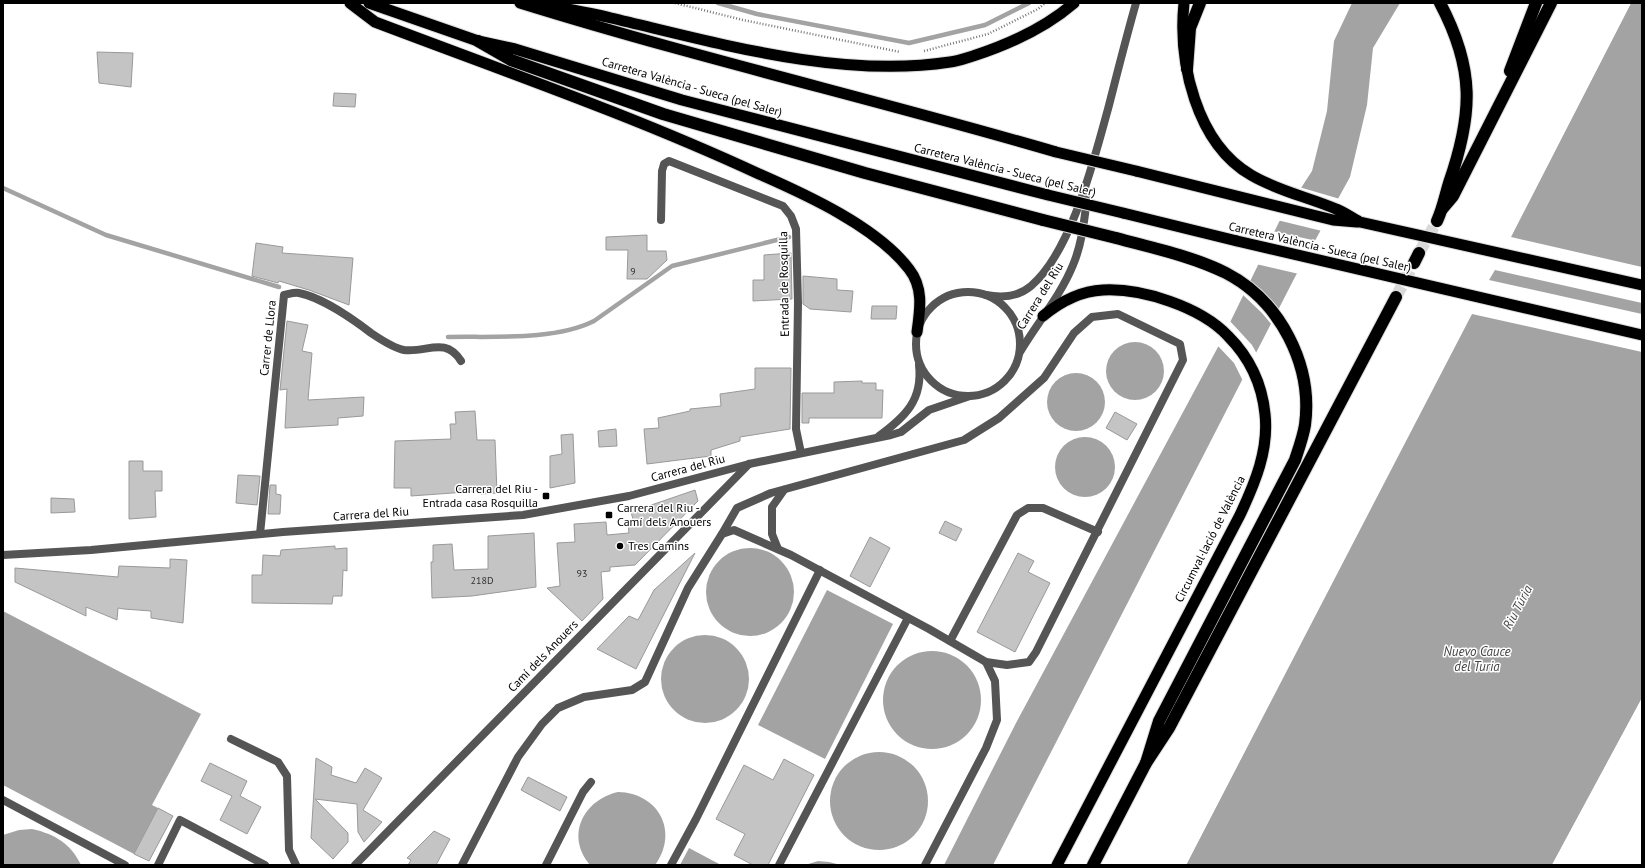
<svg xmlns="http://www.w3.org/2000/svg" width="1645" height="868" font-family="'PT Sans',sans-serif">
	<rect width="100%" height="100%" fill="#fff"/>
	<g fill="#a3a3a3">
		<path d="M1352 3H1400L1373 48 1367 105 1350 177 1295 277 993 865H944L1016 723 1218 347 1279 222 1312 171 1327 111 1334 41Z"/>
		<path d="M1631 3H1642V698L1552 865H1186Z"/>
		<circle cx="1135" cy="371" r="29"/>
		<circle cx="1076" cy="402" r="29"/>
		<circle cx="1085" cy="467" r="30"/>
		<circle cx="750" cy="592" r="44"/>
		<path d="M827 590 893 624 825 759 758 725Z"/>
		<path d="M3 611 201 714 152 805 158 808 134 854 3 785Z"/>
		<circle cx="705" cy="679" r="44"/>
		<circle cx="932" cy="700" r="49"/>
		<circle cx="879" cy="801" r="49"/>
		<path d="M618 792C659 793 679 832 655 865H590C565 836 583 800 618 792Z"/>
		<path d="M32 829C55 834 71 844 81 865H3V835L19 830Z"/>
		<path d="M689 848 721 865H680Z"/>
		<path d="M818 861 829 862 841 865H805Z"/>
	</g>
	<g fill="#fff">
		<path d="M1629 3H1631L1511 237 1642 267V303L1495 270 1489 280 1642 314V352L1472 314 1186 865H1184Z"/>
		<path d="M1299 187 1340 199 1322 231 1277 220Z"/>
		<path d="M1272 231 1317 241 1299 274 1256 264Z"/>
		<path d="M1248 280 1260 290 1280 311 1272 325 1262 313 1242 294Z"/>
		<path d="M1229 320 1252 345 1257 354 1243 381 1234 363 1217 345Z"/>
		<path d="M1642 698V702L1555 865H1552Z"/>
	</g>
	<g fill="none" stroke-linecap="round" stroke-linejoin="round">
		<g stroke="#a3a3a3" stroke-width="4.5">
			<path d="M718 3 757 14 909 43 985 25 1029 3"/>
			<path d="M3 188 106 235 279 287"/>
			<path d="M448 337C492 336 554 341 594 321L672 266 789 237"/>
		</g>
	</g>
	<g fill="#c4c4c4" stroke="#999">
		<path d="M97 52 133 53 131 87 99 83Z"/>
		<path d="M334 93 356 94 355 107 333 106Z"/>
		<path d="M647 235V251H666L667 260 647 279H627L628 250H606V237Z"/>
		<path d="M256 243 283 247 282 253 353 258 349 305 309 290 279 281 278 283 252 276Z"/>
		<path d="M791 253 792 299 753 301V280H764V255Z"/>
		<path d="M803 276 837 279V290L853 291 851 312 810 309 803 304Z"/>
		<path d="M872 306H897L896 319H871Z"/>
		<path d="M287 321 308 325 302 351 312 353 308 400 364 397 363 416 338 418V425L285 428 287 389 280 390Z"/>
		<path d="M755 368H791L790 429 740 437V441L711 450V456L647 464 644 429 659 428 658 418 690 411V409L721 406 720 394 755 389Z"/>
		<path d="M862 381V383H876V390H883L882 418H809V423H802V393H834V382Z"/>
		<path d="M475 411 477 440H495L497 493 481 494 480 491 411 496V488H394L395 441 451 439 450 424H456L455 412Z"/>
		<path d="M1115 412 1137 424 1127 440 1106 428Z"/>
		<path d="M616 429 617 446 599 447 598 431Z"/>
		<path d="M573 434 575 483 550 488V456L562 454 561 435Z"/>
		<path d="M129 461H143V471H162V491H155L156 517 129 519Z"/>
		<path d="M238 475 260 476 257 505 236 503Z"/>
		<path d="M270 485H276V494L281 495 280 514H268Z"/>
		<path d="M695 490 698 501 635 565 610 567V571L601 572 603 599 582 621 547 588 560 586 557 543 575 542 574 524 606 522 607 535 629 533 628 524 634 523 631 512Z"/>
		<path d="M51 498 74 499 75 512 51 513Z"/>
		<path d="M945 521 962 529 956 541 939 533Z"/>
		<path d="M534 533 536 587 472 596 432 598 431 562H433V545L452 544 454 570 488 569V536Z"/>
		<path d="M870 537 890 548 870 587 850 576Z"/>
		<path d="M335 546V549L347 548V571L343 570 342 596H333L332 604 252 603V575H262L263 555 280 556 281 550Z"/>
		<path d="M695 553 636 669 597 649 629 616 638 620 654 590Z"/>
		<path d="M1018 553 1034 561 1028 572 1050 583 1015 652 977 632Z"/>
		<path d="M170 559 187 560 183 623 151 618V611L124 609 118 608 117 620 86 607V616L15 582V568L118 577 119 566 170 568Z"/>
		<path d="M316 758 332 767 331 775 356 783 365 768 382 778 363 810 382 822 364 842 358 832 357 804 315 799 348 833V842L333 859 311 838Z"/>
		<path d="M784 759 814 775 768 865H753L734 855 745 834 716 819 744 765 773 780Z"/>
		<path d="M210 763 247 781 240 796 261 807 247 834 220 820 232 796 201 781Z"/>
		<path d="M528 777 567 797 560 811 521 790Z"/>
		<path d="M158 808 173 816 149 861 134 854Z"/>
		<path d="M434 831 450 839 436 865H408L411 860 407 858Z"/>
	</g>
	<g fill="none" stroke-linecap="round" stroke-linejoin="round">
		<g stroke="#d9d9d9" stroke-width="12" stroke-dasharray="12 6" stroke-linecap="butt">
			<path d="M1419 253 1437 221"/>
			<path d="M1396 297 1414 263"/>
		</g>
		<defs>
			<g id="trunk">
				<path d="M350 3 375 22C504 71 634 116 759 174 807 195 877 227 909 269 924 288 920 310 917 332"/>
				<path d="M369 3 478 41 515 49 682 100 1048 195"/>
				<path d="M520 3C697 58 878 100 1056 152"/>
				<path d="M534 3C560 8 586 12 611 18 718 43 840 79 950 62 958 61 966 58 973 56 1010 44 1045 28 1074 3"/>
				<path d="M1184 3C1178 62 1196 143 1251 175 1278 191 1308 197 1336 209 1344 212 1352 218 1360 222"/>
				<path d="M1136 171 1333 220 1357 222"/>
				<path d="M1123 213 1237 241"/>
				<path d="M1043 316C1060 302 1081 291 1103 290 1142 288 1201 307 1228 336 1249 357 1262 384 1265 414 1269 450 1255 483 1240 515L1057 865"/>
			</g>
			<g id="motorway">
				<path d="M478 41 511 60 663 114 865 173 1043 220"/>
				<path d="M1187 69 1190 28 1200 3"/>
				<path d="M1510 71 1536 3"/>
				<path d="M1442 209 1453 196 1551 3"/>
				<path d="M1437 221C1443 208 1445 196 1449 183 1473 114 1475 69 1440 3"/>
				<path d="M1116 238C1153 248 1192 256 1226 273 1280 301 1313 365 1305 425 1303 437 1299 448 1295 460L1159 721 1146 763"/>
				<path d="M1414 263 1419 253"/>
				<path d="M1093 865 1146 763 1169 728 1396 297"/>
			</g>
		</defs>
		<use href="#trunk" stroke="#dbdbdb" stroke-width="13"/>
		<use href="#motorway" stroke="#dbdbdb" stroke-width="14"/>
		<g stroke="#777" stroke-width="2.5" stroke-dasharray="1 2" stroke-linecap="butt">
			<path d="M675 3 743 20 900 52"/>
			<path d="M924 51 988 34 1038 9 1045 3"/>
		</g>
		<g stroke="#555" stroke-width="8">
			<path d="M722 534 737 508 771 493 964 440 999 418 1044 378 1074 333 1092 317 1118 314 1180 344 1183 360 1036 652 1029 662 1007 665 986 662"/>
			<path d="M778 549 772 534V507L784 490"/>
			<path d="M950 641 1017 515 1028 508H1043L1098 532"/>
			<path d="M231 739 278 762 287 776 289 850 296 865"/>
			<path d="M3 800 125 865"/>
			<path d="M158 865 180 820 265 865"/>
			<path d="M462 865 518 757 542 724 558 708 584 697 632 690 645 682 688 588 722 534 734 530 791 555 929 629 986 662 995 681 997 720 986 748 925 865"/>
			<path d="M546 865 583 792 591 782"/>
			<path d="M671 865 696 819 820 570"/>
			<path d="M779 865 908 618"/>
		</g>
		<g stroke="#555" stroke-width="8">
			<path d="M661 220 662 171 664 164 669 161 783 206 791 216 796 229 798 303 796 429 801 453"/>
			<path d="M260 534 284 295C289 294 295 292 299 293 321 297 354 320 371 333 380 339 393 348 404 350 427 353 445 336 461 361"/>
			<path d="M355 865 749 464"/>
		</g>
		<g stroke="#555" stroke-width="8">
			<circle cx="968" cy="344" r="52"/>
			<path d="M986 295C1002 298 1018 297 1031 286 1072 251 1094 159 1108 109 1117 74 1126 38 1136 3"/>
			<path d="M1020 352C1037 323 1060 297 1073 265 1082 244 1084 221 1087 199"/>
			<path d="M879 436C905 417 923 400 919 365"/>
			<path d="M3 555 91 550 283 532 523 515 629 496 749 464 891 435 901 432 929 410 970 396"/>
		</g>
		<use href="#trunk" stroke="#000" stroke-width="11"/>
		<use href="#motorway" stroke="#000" stroke-width="12"/>
		<defs>
			<g id="trunk-bridge">
				<path d="M1056 152 1136 171"/>
				<path d="M1048 195 1123 213"/>
				<path d="M1360 222 1642 285"/>
				<path d="M1237 241 1642 335"/>
			</g>
			<path id="motorway-bridge" d="M1043 220 1116 238"/>
		</defs>
		<use href="#trunk-bridge" stroke="#dbdbdb" stroke-width="13" stroke-linecap="butt"/>
		<use href="#motorway-bridge" stroke="#dbdbdb" stroke-width="14" stroke-linecap="butt"/>
		<use href="#trunk-bridge" stroke="#000" stroke-width="11"/>
		<use href="#motorway-bridge" stroke="#000" stroke-width="12"/>
	</g>
	<g fill="#000" stroke="#fff" stroke-width="1.5">
		<rect x="542" y="492" width="8" height="8" rx="2"/>
		<rect x="605" y="511" width="8" height="8" rx="2"/>
		<circle cx="620" cy="546" r="4"/>
	</g>
	<g text-anchor="middle" stroke-width="3" stroke-linejoin="round" paint-order="stroke">
		<g font-size="10" fill="#313131">
			<text x="633" y="275">9</text>
			<text x="582" y="577">93</text>
			<text x="482" y="584">218D</text>
		</g>
		<g font-size="12" fill="#000" stroke="#fff">
			<text transform="translate(692 87) rotate(16)" y="4">Carretera València - Sueca (pel Saler)</text>
			<text transform="translate(1005 170) rotate(14)" y="4">Carretera València - Sueca (pel Saler)</text>
			<text transform="translate(1320 247) rotate(13)" y="4">Carretera València - Sueca (pel Saler)</text>
			<text transform="translate(784 284) rotate(-91)" y="4">Entrada de Rosquilla</text>
			<text transform="translate(1040 296) rotate(-58)" y="4">Carrera del Riu</text>
			<text transform="translate(268 338) rotate(-84)" y="4">Carrer de Llora</text>
			<text transform="translate(688 468) rotate(-15)" y="4">Carrera del Riu</text>
			<text transform="translate(371 514) rotate(-4)" y="4">Carrera del Riu</text>
			<text transform="translate(1210 539) rotate(-63)" y="4">Circumval·lació de València</text>
			<text transform="translate(543 656) rotate(-46)" y="4">Camí dels Anouers</text>
		</g>
		<g font-size="12" fill="#000" stroke="#fff" text-anchor="start">
			<text x="538" y="493" text-anchor="end">Carrera del Riu -<tspan x="538" dy="14">Entrada casa Rosquilla</tspan></text>
			<text x="617" y="512">Carrera del Riu -<tspan x="617" dy="14">Camí dels Anouers</tspan></text>
			<text x="628" y="550">Tres Camins</text>
		</g>
		<g font-size="13" font-style="italic" fill="#444" stroke="#fff">
			<text transform="translate(1517 607) rotate(-62)" y="5">Riu Túria</text>
			<text x="1477" y="656">Nuevo Cauce<tspan x="1477" dy="15">del Turia</tspan></text>
		</g>
	</g>
	<rect width="1645" height="868" fill="none" stroke="#000000" stroke-width="8"/>
</svg>
